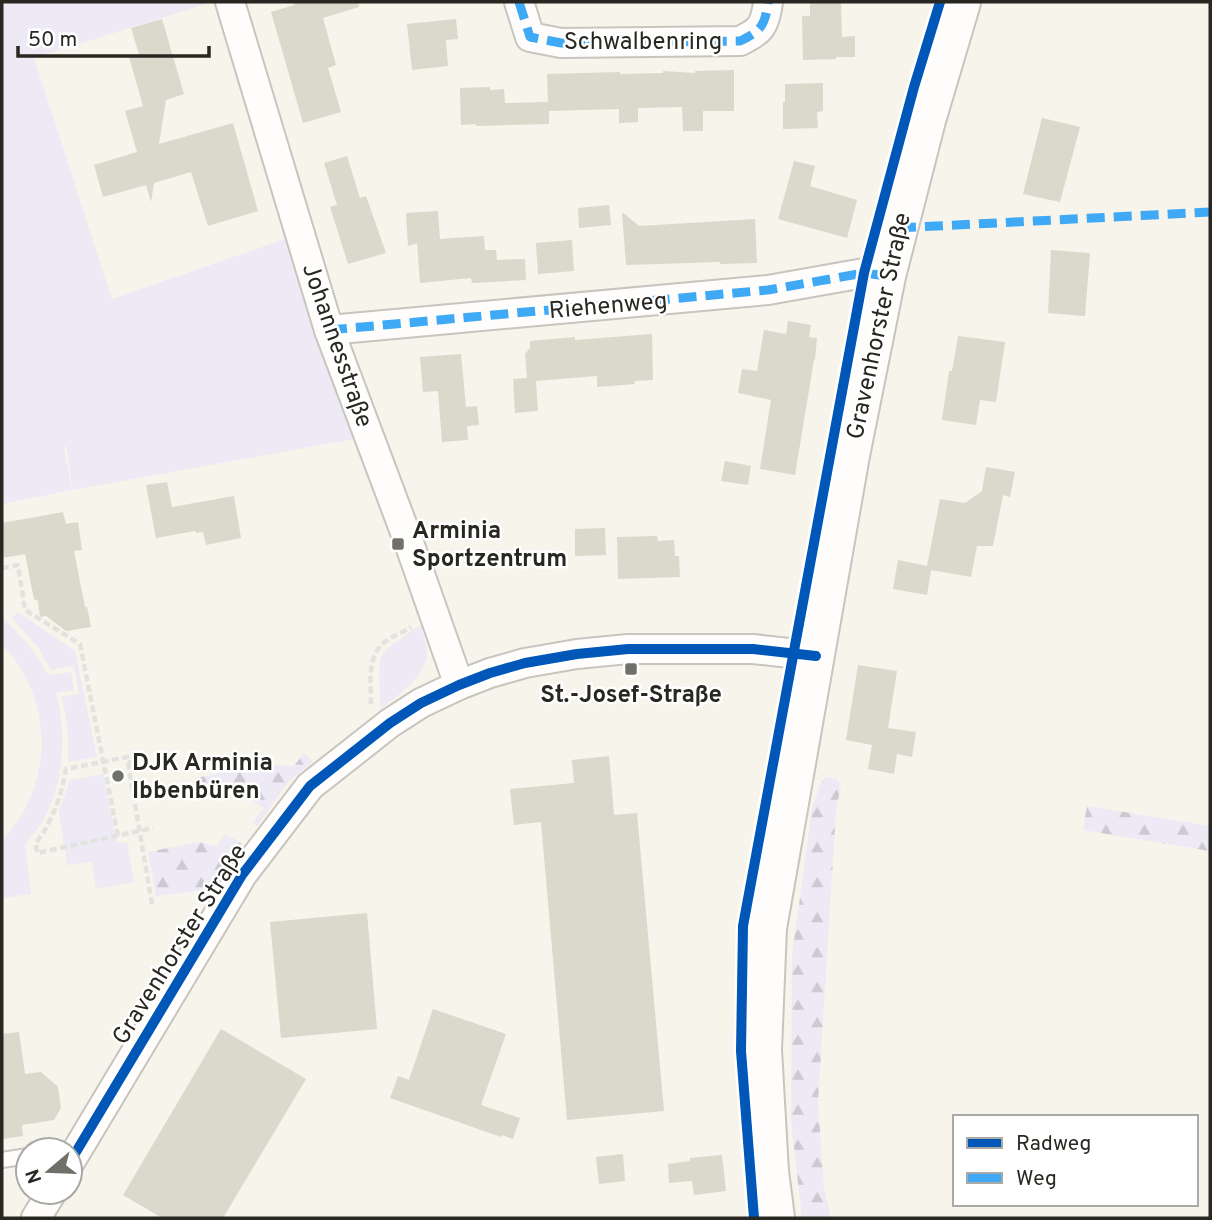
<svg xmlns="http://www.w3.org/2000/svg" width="1212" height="1220" font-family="Overpass,sans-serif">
	<defs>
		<pattern id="forest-firs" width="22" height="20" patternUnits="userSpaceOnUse" patternTransform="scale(1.75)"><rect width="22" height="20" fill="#eeeaf5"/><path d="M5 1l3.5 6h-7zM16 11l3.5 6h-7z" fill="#ccc9d2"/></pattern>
	</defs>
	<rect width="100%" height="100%" fill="#f6f4eb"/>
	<g fill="#eeeaf5">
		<path d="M2 2H213L34 58 112 299 288 238 354 439 73 490 66 446 64 447 72 490 2 504Z"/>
		<path d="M18 612 75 651 97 757 68 762C69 740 68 719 61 697L79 694 74 666 51 670 38 647 12 618Z"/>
		<path d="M2 617C20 635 37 652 48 675L71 672 74 690 56 693C67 734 64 779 45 817 40 827 32 835 25 844L31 894 2 898V840C42 799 53 736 29 684 25 674 19 665 12 656 10 653 3 648 2 644 0 639 2 623 2 617Z"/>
		<path d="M421 626C423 635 427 645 427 654 426 675 397 697 381 708 380 698 378 665 381 657 385 649 395 643 402 638 408 633 413 628 421 626Z"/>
		<path d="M103 774 117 843 127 842 134 882 96 889 92 862 67 865 59 811 70 780Z"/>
	</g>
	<g fill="url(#forest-firs)">
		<path d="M304 753 313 762 289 781 257 826 253 822 264 808C238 793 229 786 198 791L196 778 268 764 294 766Z"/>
		<path d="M825 777 837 779 841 785 836 810 818 1102 824 1189 831 1218H802L791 1121 792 956 812 809 820 785Z"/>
		<path d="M1087 806 1210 826V851L1083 830Z"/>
		<path d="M226 834 241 843 243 851 216 889 156 896 148 852 199 842 216 846Z"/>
	</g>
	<g fill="#dbd8cc">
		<path d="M293 2H358L359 7 323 18 336 65 328 68 341 112 303 123 271 12 294 5Z"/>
		<path d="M810 2H841L842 37 855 36V57H836V59L803 60 802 16H810Z"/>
		<path d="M162 19 184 94 166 100 159 144 233 123 258 211 208 226 191 172 154 183 151 202 146 185 103 197 94 165 137 152 125 111 143 106 129 57 139 54 131 28Z"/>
		<path d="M456 19 458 39 446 40 448 66 412 70 407 24Z"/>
		<path d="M734 70V111H703V131H683L682 107 638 108V122L619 123V109L549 111V124L476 126V124L461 125 460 88 490 87V90L504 89 505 103 548 102 547 74 620 72V74L663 73V71L695 73V71Z"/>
		<path d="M823 83V111L817 112 818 128 783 129V102H785V84Z"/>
		<path d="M1042 118 1080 127 1060 202 1023 194Z"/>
		<path d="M347 156 360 198 366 196 386 253 348 264 330 207 337 205 324 163Z"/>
		<path d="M794 161 815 166 810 186 857 200 847 238 778 219Z"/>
		<path d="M609 205 611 225 579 228 578 208Z"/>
		<path d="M438 211 440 239 484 236 485 250H496L497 260 525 259 526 280 472 283 471 278 420 283 417 243 408 246 406 213Z"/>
		<path d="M622 212 639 226 755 219 757 263 720 264V262L626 265Z"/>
		<path d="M572 240 574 271 538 274 536 243Z"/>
		<path d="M1051 250 1090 253 1085 316 1048 313Z"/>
		<path d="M788 321 811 325 809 337 817 338 815 360H814L795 475 760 469 771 400 738 393 742 369 757 371 764 330 786 334Z"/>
		<path d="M652 334 653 380 634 381 635 384 597 387V376L536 381 538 411 515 413 513 379 527 378 525 354 530 348V341L575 337V340Z"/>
		<path d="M958 336 1005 342 996 402 980 400 976 425 942 420 949 371H952Z"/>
		<path d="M461 354 466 407 477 406 479 425 467 426 468 440 442 442 438 391 423 392 420 357Z"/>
		<path d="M725 461 751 466 748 485 721 481Z"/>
		<path d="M986 467 1015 472 1010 497 1003 495 993 546H977L971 577 931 570 927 595 893 589 898 560 927 566 940 499 965 503 982 491Z"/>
		<path d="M167 482 172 507 234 496 241 538 206 545 203 532 196 533 195 531 156 538 146 485Z"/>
		<path d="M63 512 66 524 78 522 82 550 74 551 85 607H87L91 627 66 631 46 616 40 617 38 601 34 599 25 554 2 558V523Z"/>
		<path d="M605 528 606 555 575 556V529Z"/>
		<path d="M657 536 658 541 674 540 675 556H679L680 577 618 579 617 537Z"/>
		<path d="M858 665 897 671 888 728 916 732 912 757 897 754 894 774 868 769 872 745 846 740Z"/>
		<path d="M609 756 614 815 637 813 664 1111 567 1120 541 822 514 825 510 789 574 783 572 760Z"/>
		<path d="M367 913 377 1029 281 1038 270 922Z"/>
		<path d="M433 1009 506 1034 481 1105 520 1118 513 1139 502 1135 501 1137 390 1098 398 1076 409 1080Z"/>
		<path d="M221 1029 306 1079 223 1218H162L123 1195Z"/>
		<path d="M19 1032 25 1074 41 1072 58 1087 61 1108 54 1120 22 1125 23 1136 2 1139V1034Z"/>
		<path d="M623 1154 625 1181 599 1184 596 1157Z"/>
		<path d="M722 1155 726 1191 694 1195 692 1181 669 1183 668 1164 690 1161V1158Z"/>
	</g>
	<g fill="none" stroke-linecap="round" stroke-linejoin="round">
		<defs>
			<path id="lane" d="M2 1160 28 1156"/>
			<g id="street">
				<path d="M230 2 329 330 408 540 459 685"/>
				<path d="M519 2 530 37 561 43 740 41C761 31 765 26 768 2"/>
				<path d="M329 330 768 290 864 273 886 276"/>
				<path d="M70 1162 242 875 310 786 390 723 421 703 459 685 490 673 525 663 577 654 628 649H753L816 656"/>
				<path d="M36 1218 52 1192"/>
			</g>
			<path id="secondary" d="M775 1218 769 1172 762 1050 767 928 850 455 886 276 926 120 961 2"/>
		</defs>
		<use href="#lane" stroke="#c7c5be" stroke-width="18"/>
		<use href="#street" stroke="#c7c5be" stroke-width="32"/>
		<use href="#secondary" stroke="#c7c5be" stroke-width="42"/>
		<g stroke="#e2e2df" stroke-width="4.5" stroke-dasharray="7 3.5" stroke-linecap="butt">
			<path d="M2 568 18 565 25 610 80 644 118 836"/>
			<path d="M371 704C371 683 366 655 386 641 393 636 403 632 411 627"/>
			<path d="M128 763 139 760"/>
			<path d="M152 904 128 763 127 757 66 769C61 797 53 820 36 843L37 853 139 831 153 828"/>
		</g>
		<use href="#lane" stroke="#fefdfc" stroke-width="14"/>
		<use href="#street" stroke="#fefdfc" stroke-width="28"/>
		<use href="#secondary" stroke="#fefdfc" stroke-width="38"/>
		<g stroke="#3fa9f5" stroke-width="9" stroke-dasharray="18 9" stroke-linecap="butt">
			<path d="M519 2 530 37 561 43 740 41C761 31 765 26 768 2"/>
			<path d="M898 228 1210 212"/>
			<path d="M329 330 768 290 864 273 886 276"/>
		</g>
		<defs>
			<g id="cycleway">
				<path d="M70 1162 242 875 310 786 390 723 421 703 459 685 490 673 525 663 577 654 628 649H753L816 656"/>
				<path d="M754 1218 741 1051 743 926 864 273 914 87 940 2"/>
			</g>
		</defs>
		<use href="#cycleway" stroke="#fff" stroke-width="15"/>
		<use href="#cycleway" stroke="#0057b8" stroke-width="10"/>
	</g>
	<g fill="#706f68" stroke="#fff" stroke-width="2.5">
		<rect x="391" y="537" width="14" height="14" rx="3.5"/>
		<rect x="624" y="662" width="14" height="14" rx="3.5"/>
		<circle cx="118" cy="776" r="7"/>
	</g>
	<g text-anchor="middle" stroke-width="5" stroke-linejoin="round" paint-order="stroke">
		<g font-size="24" fill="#282721" stroke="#fff">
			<text x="643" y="49">Schwalbenring</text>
			<text transform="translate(608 305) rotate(-5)" y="8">Riehenweg</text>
			<text transform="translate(878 326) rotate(-78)" y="8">Gravenhorster Straße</text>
			<text transform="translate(338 345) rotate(71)" y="8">Johannesstraße</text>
			<text transform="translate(179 944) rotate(-58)" y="8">Gravenhorster Straße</text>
		</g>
		<g font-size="24" font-weight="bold" fill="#282721" stroke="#fff" text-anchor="start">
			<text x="412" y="538">Arminia<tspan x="412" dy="28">Sportzentrum</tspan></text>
			<text x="631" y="702" text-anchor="middle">St.-Josef-Straße</text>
			<text x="132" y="770">DJK Arminia<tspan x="132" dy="28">Ibbenbüren</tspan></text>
		</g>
	</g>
	<rect width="1212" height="1220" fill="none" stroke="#282721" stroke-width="7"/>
	<rect x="953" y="1115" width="245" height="91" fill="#ffffff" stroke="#a9a9a6" stroke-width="2"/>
	<rect x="967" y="1138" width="35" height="10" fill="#0057b8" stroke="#a9a9a6" stroke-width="2"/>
	<text x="1016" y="1150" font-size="21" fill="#282721">Radweg</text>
	<rect x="967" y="1173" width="35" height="10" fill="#3fa9f5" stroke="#a9a9a6" stroke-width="2"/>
	<text x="1016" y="1185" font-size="21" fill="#282721">Weg</text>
	<g transform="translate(49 1171) rotate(251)"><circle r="33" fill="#ffffff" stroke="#a9a9a6" stroke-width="2"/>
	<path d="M0-5L12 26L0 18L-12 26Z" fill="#706f68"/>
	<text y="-10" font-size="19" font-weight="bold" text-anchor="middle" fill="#282721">N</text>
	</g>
	<path d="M18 46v10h191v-10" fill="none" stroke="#282721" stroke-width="3.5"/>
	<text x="28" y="46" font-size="21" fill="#282721" stroke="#ffffff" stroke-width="5" paint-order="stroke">50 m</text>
</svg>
